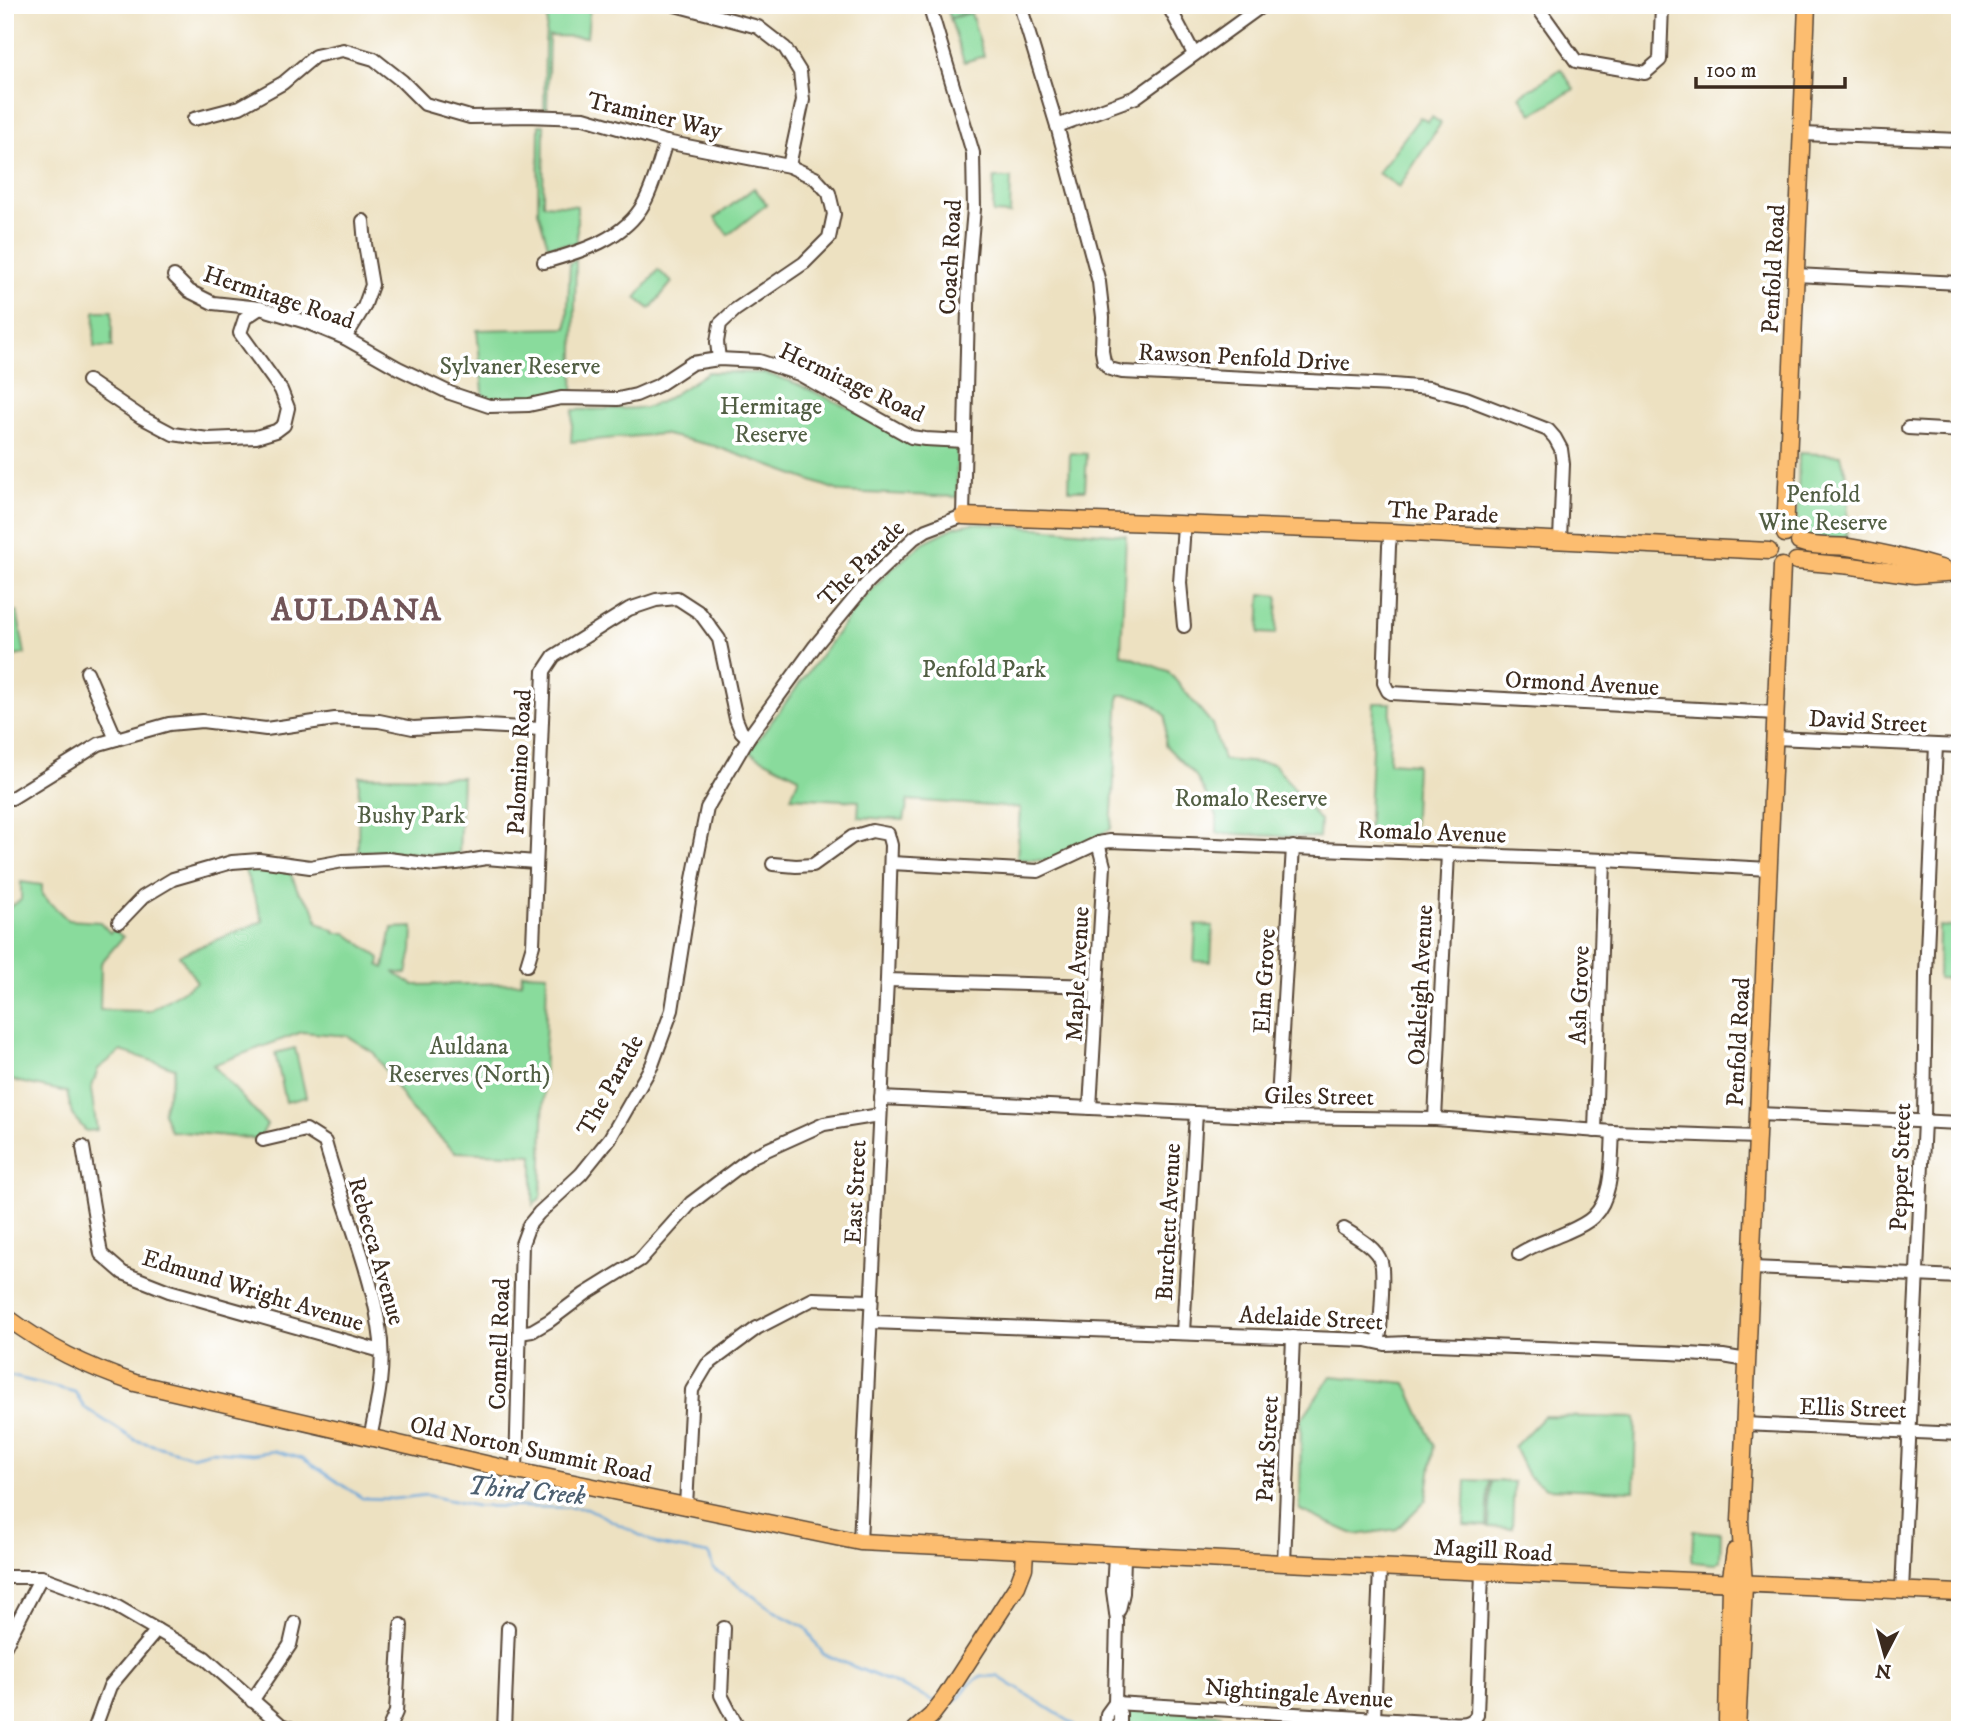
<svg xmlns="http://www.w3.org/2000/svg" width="1965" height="1735" font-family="'IM FELL DW Pica',serif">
	<rect width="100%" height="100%" fill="#fff"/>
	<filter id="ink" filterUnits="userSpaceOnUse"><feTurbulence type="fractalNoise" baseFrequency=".0143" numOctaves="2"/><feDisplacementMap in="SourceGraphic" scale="14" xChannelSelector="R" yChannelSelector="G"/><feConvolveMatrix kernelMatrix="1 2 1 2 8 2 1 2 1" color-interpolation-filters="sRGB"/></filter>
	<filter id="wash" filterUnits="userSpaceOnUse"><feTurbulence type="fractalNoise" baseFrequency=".00686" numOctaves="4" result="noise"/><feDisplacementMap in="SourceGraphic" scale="28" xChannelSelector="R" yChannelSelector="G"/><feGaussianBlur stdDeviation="1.57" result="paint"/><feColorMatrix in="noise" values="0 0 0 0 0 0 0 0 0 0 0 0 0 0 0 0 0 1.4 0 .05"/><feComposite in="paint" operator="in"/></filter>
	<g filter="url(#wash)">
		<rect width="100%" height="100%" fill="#ede1c1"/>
		<g fill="#89db9c" stroke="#62825d" stroke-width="2">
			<path d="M549 5H590L587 37 549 36 547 112H544L545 42Z"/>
			<path d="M946 5H966L968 12 951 18 971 13 984 56 964 62Z"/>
			<path d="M1561 69 1574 89 1532 114 1520 96Z"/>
			<path d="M1420 117 1428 122 1432 117 1441 123 1399 187 1378 173Z"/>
			<path d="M539 125H544L543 204 577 206V243L548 246 538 211Z"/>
			<path d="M994 178H1011L1010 214 993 213Z"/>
			<path d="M754 188 767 204 728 235 715 218Z"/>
			<path d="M576 260 573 395 542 399 484 402 477 330 567 328 570 263Z"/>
			<path d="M658 270 672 282 650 309 636 298Z"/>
			<path d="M95 311H112V347H94Z"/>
			<path d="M708 372 764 373 790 381 863 414 912 442 957 445V497L842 492 714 446 662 434 571 442 573 410 645 408 665 400Z"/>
			<path d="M1070 453 1087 454 1085 490H1069Z"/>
			<path d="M1799 453 1841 455 1849 486 1846 539 1803 537 1797 530Z"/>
			<path d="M973 523 1126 535 1121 654 1168 671 1212 724 1223 760 1274 764 1320 821 1319 838 1217 833V816L1196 776 1165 745 1166 716C1152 701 1140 694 1119 695L1111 829 1053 861 1017 859 1020 808 908 800 904 820 858 817 859 801 791 797 799 777 749 752 858 605 889 571 924 542 955 527Z"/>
			<path d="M1261 594 1278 596 1276 634 1259 633Z"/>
			<path d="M17 611 25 654 5 658V614Z"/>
			<path d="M1374 703H1391L1389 762 1416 764 1413 841 1368 840Z"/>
			<path d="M359 776 462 777 459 855 358 851Z"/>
			<path d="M244 868 289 870 298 891 313 907 318 923 334 930V933H346L380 958 379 965 384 968 392 928 413 927 412 950 407 974 393 972 414 985 521 983 522 973 547 974 541 1197 533 1205V1155L455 1152 412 1111 374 1053 347 1036 302 1032 213 1065 267 1125 259 1139 170 1131 163 1112 175 1068 121 1051 98 1069 91 1090 97 1130 86 1131 72 1115 67 1092 5 1079V910L21 900V882L42 885V895L68 920 100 922 110 933 114 930 123 937 101 963 100 1010 149 1011 197 982 179 955 263 921Z"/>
			<path d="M1196 925 1213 926 1211 962 1194 961Z"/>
			<path d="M1939 926 1960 928V979L1938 978Z"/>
			<path d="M295 1048 306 1097 286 1102 275 1053Z"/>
			<path d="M1331 1376 1406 1383 1434 1445 1426 1500 1397 1529 1356 1535 1300 1510 1301 1420Z"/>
			<path d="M1544 1416 1636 1418 1634 1491 1546 1488 1528 1476 1514 1447Z"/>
			<path d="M1466 1480 1489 1481 1487 1526 1464 1525Z"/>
			<path d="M1491 1481 1514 1482 1512 1528 1489 1527Z"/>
			<path d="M1693 1531 1721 1533 1720 1561 1715 1564 1692 1562Z"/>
			<path d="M1130 1708 1221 1714V1730H1129Z"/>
		</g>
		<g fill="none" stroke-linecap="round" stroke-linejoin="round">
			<g stroke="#63a3d6" stroke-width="2.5">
				<path d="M5 1372 10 1376 75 1392 85 1408 135 1440 192 1456 211 1451 253 1454 275 1451 303 1459 362 1498 394 1499 426 1495 476 1506 587 1508 659 1545 709 1554 713 1568 779 1614 806 1628 823 1654 918 1693 935 1702"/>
				<path d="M948 1705 960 1697 969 1684 980 1677 997 1676 1072 1723 1079 1730"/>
			</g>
		</g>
	</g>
	<g filter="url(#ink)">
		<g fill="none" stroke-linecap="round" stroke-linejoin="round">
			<defs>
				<g id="minor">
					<path d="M675 5 758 27 785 48 800 72 803 100 789 166"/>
					<path d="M1020 5 1057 126 1099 282 1103 317 1102 351 1104 362 1110 369 1122 372 1393 385 1429 388 1466 398 1548 430 1555 438 1561 449 1563 464 1560 540"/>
					<path d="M1168 5 1194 54"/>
					<path d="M1536 5 1576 61 1645 73 1660 60 1662 5"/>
					<path d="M194 119 240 107 283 83 315 56 343 50 374 59 402 81 425 104 470 117 526 116 584 118 666 142 789 166 815 178 829 193 834 214 829 238 804 263 735 310 720 324 717 342 719 359"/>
					<path d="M1057 126 1136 97 1263 5"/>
					<path d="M1802 134 1960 140"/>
					<path d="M544 262C580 252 625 239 644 203 654 185 659 163 666 142"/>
					<path d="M1795 275 1960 283"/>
					<path d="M174 276 189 291 213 303 260 308 306 322 345 338 398 368 450 393 489 406 529 405 561 398 618 399 636 395 657 386 692 363 719 359 759 361 799 374 911 437 925 439 964 441"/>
					<path d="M345 338 364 307 372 285 365 244 363 221"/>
					<path d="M88 381 141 417 173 434 208 439 256 437 276 431 284 425 288 408 281 390 240 333 245 318 260 308"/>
					<path d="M1908 428 1960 431"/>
					<path d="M1391 532 1389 546 1384 683 1388 691 1391 693 1776 713"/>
					<path d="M1184 626 1180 583 1184 525"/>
					<path d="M87 672 116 739"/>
					<path d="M1775 738 1960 746"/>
					<path d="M12 798 99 744 169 724 202 721 266 729 335 719 379 721 413 728 467 725 541 729"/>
					<path d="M891 863 1038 871 1098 843 1110 841 1604 860 1769 869"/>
					<path d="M773 864 796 866 813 865 852 837 872 831 888 834 891 845 887 980 860 1542"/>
					<path d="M119 922 143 897 173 879 232 862 259 860 310 867 343 861 388 859 435 865 457 863 486 858 535 862"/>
					<path d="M527 965 533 945 544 671 554 656 629 609 656 600 677 598 700 613 719 639 736 719 741 731 748 738"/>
					<path d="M887 980 1097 986"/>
					<path d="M881 1098 1277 1117 1435 1119 1613 1132 1757 1137"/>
					<path d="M1090 1108 1104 866 1098 843"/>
					<path d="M1758 1114 1960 1123"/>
					<path d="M1277 1117 1293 847"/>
					<path d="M1435 1119 1448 853"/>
					<path d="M1595 1131 1604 860"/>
					<path d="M263 1140 306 1130 325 1142C342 1204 369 1263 379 1326 386 1364 378 1401 370 1438"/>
					<path d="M83 1147 101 1254 123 1273 169 1291 381 1351"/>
					<path d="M1344 1229C1357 1237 1376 1247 1381 1262 1385 1274 1380 1318 1380 1333L1378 1342"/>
					<path d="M1519 1254C1534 1244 1549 1240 1565 1233 1574 1229 1586 1224 1593 1217 1614 1196 1611 1159 1613 1132"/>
					<path d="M1752 1268 1960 1277"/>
					<path d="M871 1322 1366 1340 1385 1344 1408 1343 1670 1353 1723 1356 1747 1360"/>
					<path d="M1183 1332 1196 1113"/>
					<path d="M520 1333 532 1331 549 1321 585 1294 640 1260 691 1203 753 1156 824 1124 880 1115"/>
					<path d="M1744 1424 1960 1434"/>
					<path d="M516 1471 522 1244 529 1225 539 1213 581 1174 610 1138 652 1065 672 1010 691 889 707 808 748 738 815 646 868 582 914 538 926 530 963 516 969 267 974 209 973 153 929 5"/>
					<path d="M686 1506 692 1390 707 1365 757 1328 813 1299 871 1301"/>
					<path d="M1115 1555 1113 1591 1117 1621 1115 1703 1120 1714V1730"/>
					<path d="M1284 1563 1293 1337"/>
					<path d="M5 1577H41L107 1601 205 1658 281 1725 296 1730"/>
					<path d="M1902 1591 1924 1121 1926 974 1936 745"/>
					<path d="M1119 1610 1123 1593 1124 1556"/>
					<path d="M724 1628 721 1695 739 1730"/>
					<path d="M5 1646 41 1577"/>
					<path d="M252 1701 290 1645 295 1623"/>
					<path d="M1115 1703 1444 1723C1456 1723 1470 1727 1477 1715L1482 1572"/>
					<path d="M1374 1719 1380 1568"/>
					<path d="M94 1730 110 1686 157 1630"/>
					<path d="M388 1730 396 1712 401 1625"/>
					<path d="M504 1730 508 1628"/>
					<path d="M1106 1730 1107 1714 1115 1703"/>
				</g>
				<g id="major">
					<path d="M963 516 1391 532 1769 551"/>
					<path d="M1785 534 1807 5"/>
					<path d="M1799 542C1815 548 1831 545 1848 547 1880 552 1913 560 1944 569"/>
					<path d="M1796 561 1852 566 1915 575 1960 572"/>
					<path d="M5 1316C48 1348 85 1366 135 1383L516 1471 860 1542 1284 1563 1960 1593"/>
					<path d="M1727 1721 1730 1584 1735 1551"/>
					<path d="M915 1730 931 1716 944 1699 1017 1586 1024 1568 1025 1551"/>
					<path d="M1737 1730 1744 1585 1740 1521 1741 1501 1782 566"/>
				</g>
			</defs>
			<use href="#minor" stroke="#564536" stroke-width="16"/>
			<use href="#major" stroke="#564536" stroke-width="19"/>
			<use href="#minor" stroke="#fff" stroke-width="12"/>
			<use href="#major" stroke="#fcbd6f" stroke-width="16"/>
		</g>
	</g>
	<g text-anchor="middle" stroke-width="7" stroke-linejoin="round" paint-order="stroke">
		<g font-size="24" fill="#3b2a1e" stroke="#fff">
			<text transform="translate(655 115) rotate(13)" y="8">Traminer Way</text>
			<text transform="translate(950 257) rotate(-87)" y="8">Coach Road</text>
			<text transform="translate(1773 269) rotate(-87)" y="8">Penfold Road</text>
			<text transform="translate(279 297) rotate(18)" y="8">Hermitage Road</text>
			<text transform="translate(1244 357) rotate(3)" y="8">Rawson Penfold Drive</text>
			<text transform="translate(852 382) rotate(25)" y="8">Hermitage Road</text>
			<text transform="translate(1443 512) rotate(3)" y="8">The Parade</text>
			<text transform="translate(861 563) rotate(-45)" y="8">The Parade</text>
			<text transform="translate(1582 683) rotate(3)" y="8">Ormond Avenue</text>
			<text transform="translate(1868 721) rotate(3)" y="8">David Street</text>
			<text transform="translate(519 762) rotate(-87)" y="8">Palomino Road</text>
			<text transform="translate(1432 832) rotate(2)" y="8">Romalo Avenue</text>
			<text transform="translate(1077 974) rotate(-87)" y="8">Maple Avenue</text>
			<text transform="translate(1264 981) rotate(-87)" y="8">Elm Grove</text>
			<text transform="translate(1420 985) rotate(-87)" y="8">Oakleigh Avenue</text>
			<text transform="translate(1579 995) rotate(-88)" y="8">Ash Grove</text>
			<text transform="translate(1738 1042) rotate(-87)" y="8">Penfold Road</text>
			<text transform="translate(610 1085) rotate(-61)" y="8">The Parade</text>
			<text transform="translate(1319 1096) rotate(1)" y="8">Giles Street</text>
			<text transform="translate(1900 1167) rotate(-88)" y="8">Pepper Street</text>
			<text transform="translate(855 1192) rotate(-87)" y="8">East Street</text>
			<text transform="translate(1168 1222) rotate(-87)" y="8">Burchett Avenue</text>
			<text transform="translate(377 1251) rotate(74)" y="8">Rebecca Avenue</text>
			<text transform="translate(253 1290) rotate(17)" y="8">Edmund Wright Avenue</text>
			<text transform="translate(1311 1318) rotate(3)" y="8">Adelaide Street</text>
			<text transform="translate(499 1344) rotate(-88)" y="8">Connell Road</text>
			<text transform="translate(1853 1408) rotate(2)" y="8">Ellis Street</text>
			<text transform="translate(531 1449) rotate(12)" y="8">Old Norton Summit Road</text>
			<text transform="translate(1267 1449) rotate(-87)" y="8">Park Street</text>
			<text transform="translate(1493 1550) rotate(3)" y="8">Magill Road</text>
			<text transform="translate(1299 1693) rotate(4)" y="8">Nightingale Avenue</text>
		</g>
		<g font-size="24" fill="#525f44" stroke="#fff">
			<text x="520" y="374">Sylvaner Reserve</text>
			<text x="771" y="414">Hermitage<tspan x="771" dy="28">Reserve</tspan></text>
			<text x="1823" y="502">Penfold<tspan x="1823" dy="28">Wine Reserve</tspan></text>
			<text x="984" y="677">Penfold Park</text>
			<text x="1251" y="806">Romalo Reserve</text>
			<text x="411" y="823">Bushy Park</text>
			<text x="469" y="1054">Auldana<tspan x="469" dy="28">Reserves (North)</tspan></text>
		</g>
		<g font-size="26" font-style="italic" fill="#4d6071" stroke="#fff">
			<text transform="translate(527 1490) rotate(5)" y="9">Third Creek</text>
		</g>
		<g font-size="32" font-weight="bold" letter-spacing="2" fill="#715558" stroke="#fff">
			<text x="357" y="620">AULDANA</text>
		</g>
	</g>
	<rect width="1965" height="1735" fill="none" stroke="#fff" stroke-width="28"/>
	<g transform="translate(1885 1655) rotate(186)" stroke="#ffffff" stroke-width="5" paint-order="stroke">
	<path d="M0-5L12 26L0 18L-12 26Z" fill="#3b2a1e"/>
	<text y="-10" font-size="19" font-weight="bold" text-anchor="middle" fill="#3b2a1e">N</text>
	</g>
	<path d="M1696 77v10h149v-10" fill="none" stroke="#3b2a1e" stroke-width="3.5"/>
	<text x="1706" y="77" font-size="21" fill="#3b2a1e" stroke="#ffffff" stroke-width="5" paint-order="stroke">100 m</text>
</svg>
